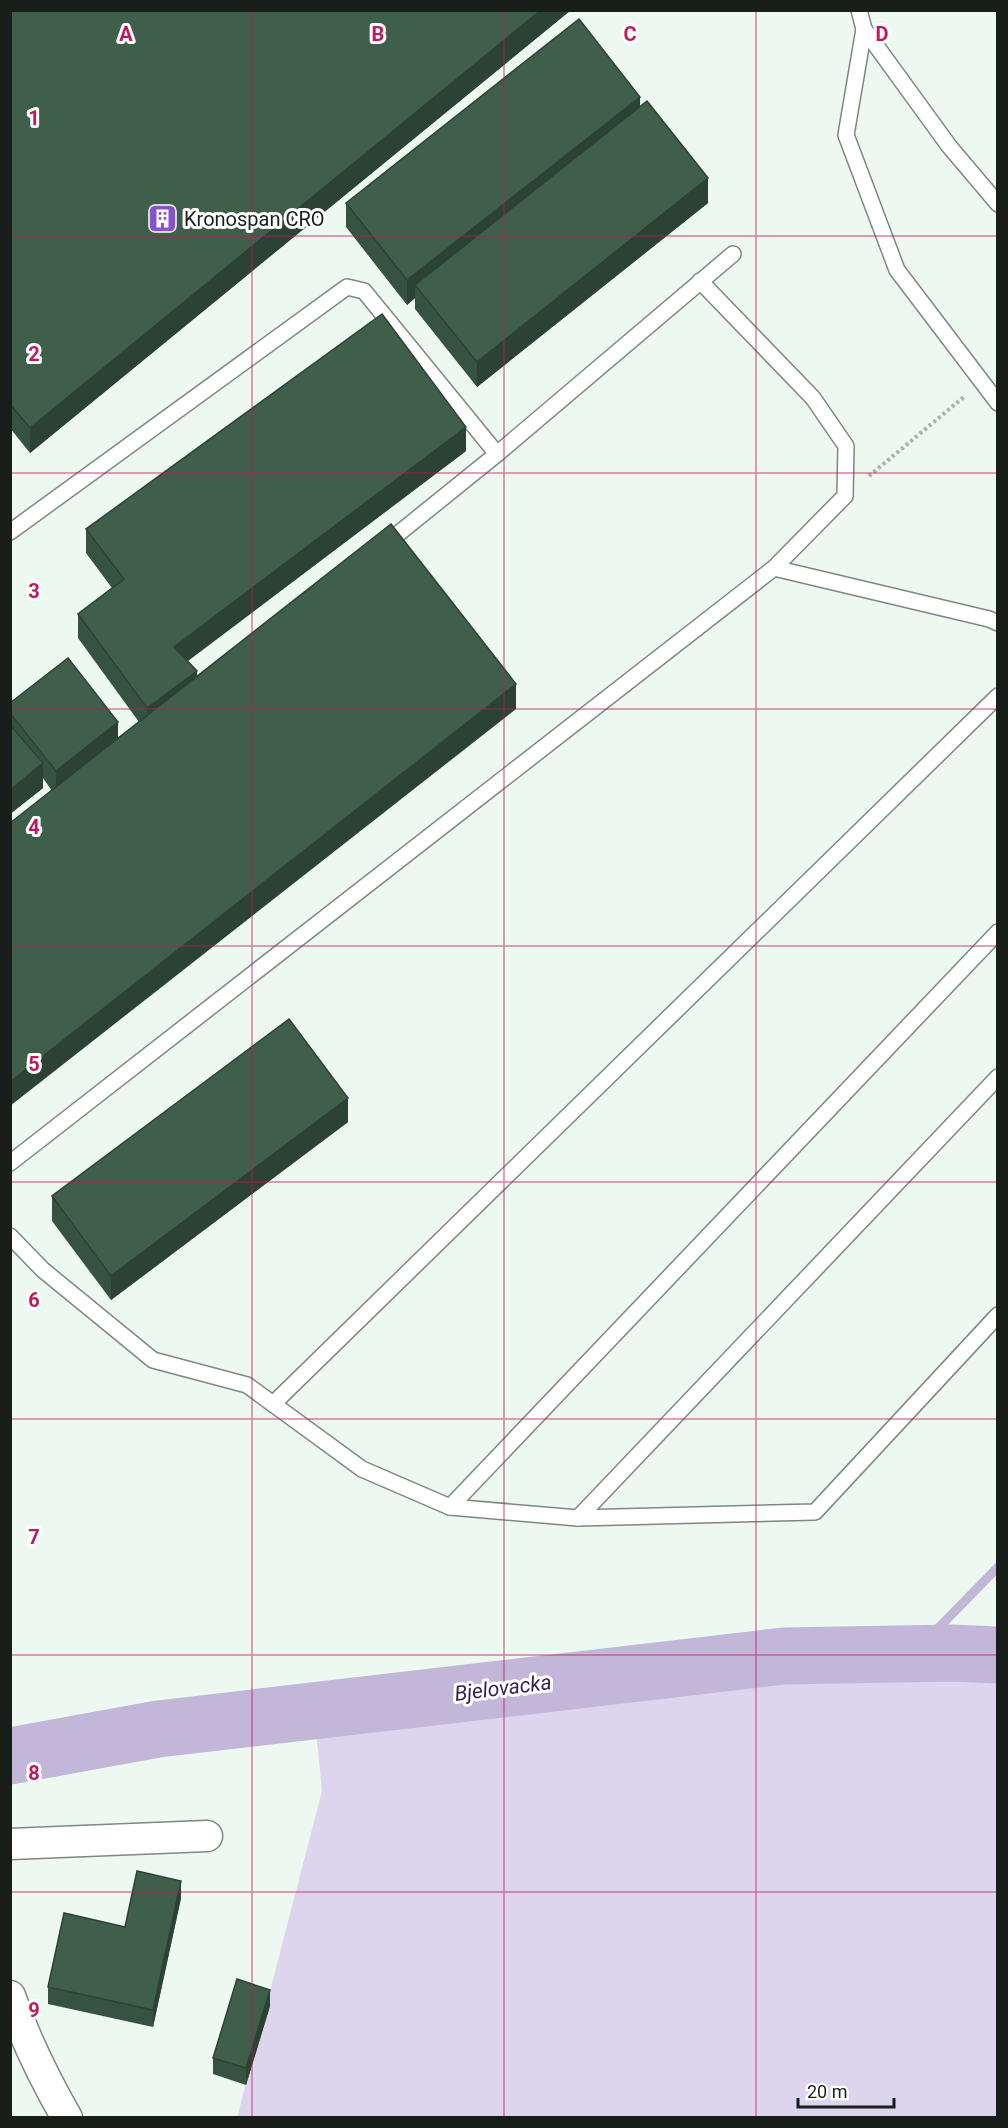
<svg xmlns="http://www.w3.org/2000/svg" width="1008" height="2128" font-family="Roboto,sans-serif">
	<rect width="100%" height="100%" fill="#ecf8f0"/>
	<path fill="#ddd4ed" d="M939 1653 997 1655V2117L237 2118 322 1791 314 1710 784 1656Z"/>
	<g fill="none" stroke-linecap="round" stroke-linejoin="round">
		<path stroke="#c3b7d9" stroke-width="9" d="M914 1653 998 1567"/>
		<path stroke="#c3b7d9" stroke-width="57" d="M10 1756 158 1729 784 1656 952 1653 998 1655"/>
		<defs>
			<g id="service">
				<path d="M859 10 864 29 949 146 998 204"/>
				<path d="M864 29 846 135 897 270 998 403"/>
				<path d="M10 532 347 287 364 291 497 454"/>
				<path d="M383 546 497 454 733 254"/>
				<path d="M774 568 989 619 998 623"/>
				<path d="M10 1163 774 568 845 496 846 446 813 398 700 281"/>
				<path d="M10 1236 43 1270 153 1360 247 1385 362 1469 450 1507 578 1518 815 1512 998 1315"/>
				<path d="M273 1404 998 696"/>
				<path d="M450 1507 998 932"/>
				<path d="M578 1518 998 1077"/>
			</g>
			<g id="minor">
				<path d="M10 1844 207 1836"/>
				<path d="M10 1996C25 2039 44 2078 67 2118"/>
			</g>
		</defs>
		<use href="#service" stroke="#7e8882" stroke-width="18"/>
		<use href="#minor" stroke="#7e8882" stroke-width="33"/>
		<path stroke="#a8b2ab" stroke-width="4" stroke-dasharray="3 3" stroke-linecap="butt" d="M869 476 965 396"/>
		<use href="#service" stroke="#fff" stroke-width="15"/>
		<use href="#minor" stroke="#fff" stroke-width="30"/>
	</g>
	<g fill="#365240">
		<path d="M10 10H571L30 453 10 428Z"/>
		<path d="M640 107 708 203 477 387 415 309V298L407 305 346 227V203Z"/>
		<path d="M466 451 188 661 197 677 516 709 52 791 43 778V788L10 814V703L118 739 139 722 78 638V614L112 588 86 553V529Z"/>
		<path d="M348 1122 111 1300 52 1221V1196Z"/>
		<path d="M181 1898 153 2027 48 2004V1987L125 1927Z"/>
		<path d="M270 2006 246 2085 213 2074V2058Z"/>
	</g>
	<g fill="#2c4234">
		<path d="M541 10H571L30 453V428Z"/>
		<path d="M640 97V122L415 285V298L407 305V280Z"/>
		<path d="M708 178V203L477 387V362Z"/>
		<path d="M466 427V451L174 671V647Z"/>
		<path d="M197 671V695L147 732V708Z"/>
		<path d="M516 684V709L10 1106V1082Z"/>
		<path d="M118 722V747L56 795V771Z"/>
		<path d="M43 763V788L10 814V790Z"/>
		<path d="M348 1098V1122L111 1300V1276Z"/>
		<path d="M181 1881V1898L153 2027V2010Z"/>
		<path d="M270 1990V2006L246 2085V2068Z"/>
	</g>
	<g fill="#3f5f4b" stroke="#2c4234" stroke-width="1.5">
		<path d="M10 10H541L30 428 10 404Z"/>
		<path d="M579 19 640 97 407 280 346 203Z"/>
		<path d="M647 101 708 178 477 362 415 285Z"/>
		<path d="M382 314 466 427 174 647 197 671 147 708 78 614 124 579 86 529Z"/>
		<path d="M391 524 516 684 10 1082V823Z"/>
		<path d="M68 658 118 722 56 771 10 713V703Z"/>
		<path d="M10 725 43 763 10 790Z"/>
		<path d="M289 1019 348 1098 111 1276 52 1196Z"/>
		<path d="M137 1871 181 1881 153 2010 48 1987 64 1913 125 1927Z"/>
		<path d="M237 1979 270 1990 246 2068 213 2058Z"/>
	</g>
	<path fill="none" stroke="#c2185b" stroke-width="1.5" stroke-opacity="0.55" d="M252 10V2118M504 10V2118M756 10V2118M10 236H998M10 473H998M10 709H998M10 946H998M10 1182H998M10 1419H998M10 1655H998M10 1892H998"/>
	<defs>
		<symbol id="building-square" viewBox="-11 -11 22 22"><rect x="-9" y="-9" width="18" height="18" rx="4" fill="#8853ca" stroke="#fff"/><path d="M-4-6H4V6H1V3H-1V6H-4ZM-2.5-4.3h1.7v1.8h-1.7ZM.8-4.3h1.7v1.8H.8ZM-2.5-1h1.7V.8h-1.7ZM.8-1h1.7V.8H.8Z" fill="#fff"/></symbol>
	</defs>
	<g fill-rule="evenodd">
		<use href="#building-square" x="146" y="202" width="33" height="33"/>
	</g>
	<g text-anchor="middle" stroke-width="6" stroke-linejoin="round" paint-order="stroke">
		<g font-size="20" fill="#191e1b" stroke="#fff" text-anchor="start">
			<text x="184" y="226">Kronospan CRO</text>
		</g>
		<g font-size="21" font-style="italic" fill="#36234f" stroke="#fff">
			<text transform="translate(503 1688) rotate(-7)" y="7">Bjelovacka</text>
		</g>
	</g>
	<g font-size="20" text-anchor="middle" font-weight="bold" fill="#c2185b" stroke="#fff" stroke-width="6" stroke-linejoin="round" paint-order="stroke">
		<text x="126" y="41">A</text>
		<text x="378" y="41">B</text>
		<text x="630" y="41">C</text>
		<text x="882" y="41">D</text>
		<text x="34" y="125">1</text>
		<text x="34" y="361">2</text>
		<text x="34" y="598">3</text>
		<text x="34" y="834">4</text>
		<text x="34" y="1071">5</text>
		<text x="34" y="1307">6</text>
		<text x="34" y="1544">7</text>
		<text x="34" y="1780">8</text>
		<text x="34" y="2017">9</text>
	</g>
	<rect width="1008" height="2128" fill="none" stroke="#191e1b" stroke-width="24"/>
	<path d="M798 2098v9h96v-9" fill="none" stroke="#191e1b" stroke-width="3"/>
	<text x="807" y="2098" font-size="18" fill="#191e1b" stroke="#ffffff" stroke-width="4.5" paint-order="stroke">20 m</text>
</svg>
